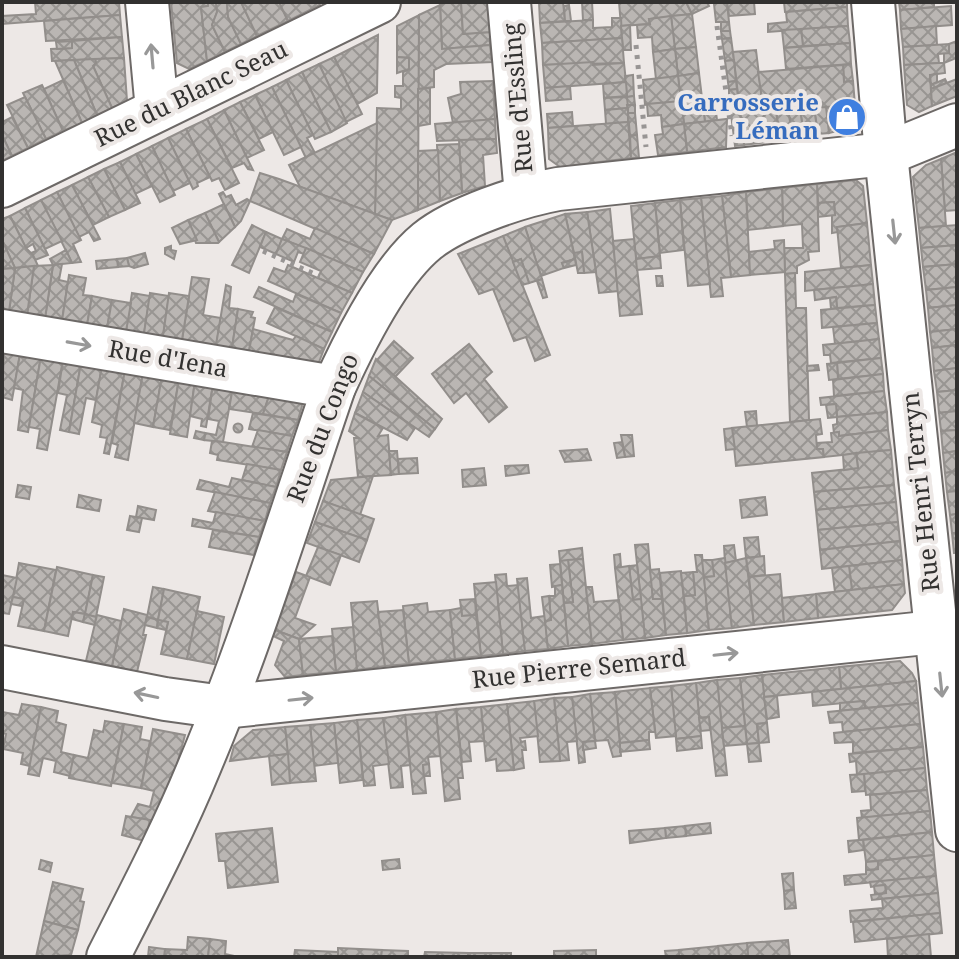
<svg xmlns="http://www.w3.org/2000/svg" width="959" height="959" font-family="'Noto Serif',serif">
	<defs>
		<pattern id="building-cross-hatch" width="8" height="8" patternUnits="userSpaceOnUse" patternTransform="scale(2)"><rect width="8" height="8" fill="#bab6b3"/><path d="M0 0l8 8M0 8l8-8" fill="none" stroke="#989592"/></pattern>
	</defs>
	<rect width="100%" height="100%" fill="#ede8e6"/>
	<g fill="url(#building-cross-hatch)" stroke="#928e8b" stroke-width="2">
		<path d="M35 2H119L120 15 2 24V16L36 14Z"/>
		<path d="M171 2H208V6L201 7 207 61 189 69 177 63Z"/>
		<path d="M208 2H216L217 12 212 25 225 52 207 61 201 7 208 6Z"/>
		<path d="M216 2H227L228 17 241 44 225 52 212 25 217 12Z"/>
		<path d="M227 2H241L257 36 241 44 228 17Z"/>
		<path d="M241 2H279L288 21 257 36Z"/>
		<path d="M279 2H318L320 5 288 21Z"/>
		<path d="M446 2H461L463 34 490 32V45L442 49 440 5Z"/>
		<path d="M461 2H488L490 32 463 34Z"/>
		<path d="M539 2H563L565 21 540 23Z"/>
		<path d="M582 2H592L593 20H583Z"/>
		<path d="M619 2H686L692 14 649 19 650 24 621 26Z"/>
		<path d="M686 2H707L709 6 692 14Z"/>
		<path d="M718 2H727L729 22H716L714 4Z"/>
		<path d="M727 2H754L755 14 729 16Z"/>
		<path d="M784 2H847V7L785 12Z"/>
		<path d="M899 2H934V7L900 10Z"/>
		<path d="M440 5 442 49 490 45 492 62 446 64 434 70V87L418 89 419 15Z"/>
		<path d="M569 5 571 21H565L564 6Z"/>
		<path d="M951 6 952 25 901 29 900 10Z"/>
		<path d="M847 7 848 26 768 32V24L787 22 786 12Z"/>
		<path d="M692 14 696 47 675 49 671 16Z"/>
		<path d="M120 15 122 37 46 41 44 21Z"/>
		<path d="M419 15 418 210 392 220 375 214 377 108 401 109V98L395 97V86H403V72L409 69V58L397 57V26Z"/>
		<path d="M671 16 675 49 653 52 652 37 638 38 637 25 650 24 649 19Z"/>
		<path d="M612 18H621L622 38 542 43 540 23 593 20V28L612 27Z"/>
		<path d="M721 22H729L730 31H721Z"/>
		<path d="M630 25 631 50H623L621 26Z"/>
		<path d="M848 26 850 43 803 46 801 29Z"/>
		<path d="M936 26 937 45 903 47 901 29Z"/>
		<path d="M801 29 803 46 784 48 782 30Z"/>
		<path d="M721 31H730L731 38 722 39Z"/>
		<path d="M378 35 377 93 357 104 334 57Z"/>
		<path d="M122 37 124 58 52 61 51 49 72 48V41Z"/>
		<path d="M622 38 624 63 543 65 542 43Z"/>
		<path d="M731 38 734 60 725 61 722 39Z"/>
		<path d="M72 41V48L57 49 56 42Z"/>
		<path d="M957 41V62L956 58 944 63V53H949V44Z"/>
		<path d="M850 43 851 64 786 69 784 48Z"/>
		<path d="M949 44V53L938 54 939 63 904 65 903 47Z"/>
		<path d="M696 47 699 73 678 76 675 49Z"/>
		<path d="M675 49 678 76 656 79 653 52Z"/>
		<path d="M756 50 767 142 744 145 733 52Z"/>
		<path d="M334 57 362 114 346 122 319 64Z"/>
		<path d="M397 57 409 58V69L397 73Z"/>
		<path d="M124 58 127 101 112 108 93 66 96 63 95 59Z"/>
		<path d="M95 59 96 63 93 66 112 108 97 115 74 60Z"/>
		<path d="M74 60 97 115 82 123 55 61Z"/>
		<path d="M734 60 736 81 728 82 725 61Z"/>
		<path d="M593 62V65L624 63 626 82 545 88 543 65Z"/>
		<path d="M939 63H944L945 73 930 75 932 106 919 112 907 105 904 65Z"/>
		<path d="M319 64 347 123 331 132 302 72Z"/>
		<path d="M851 64 853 81 844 82 843 65Z"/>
		<path d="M843 65 844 82 853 81 855 105 764 112 758 72Z"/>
		<path d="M302 72 331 132 315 139 286 80Z"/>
		<path d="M699 73 702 98 681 101 678 76Z"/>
		<path d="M937 74V82L931 85 930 75Z"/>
		<path d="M633 75 634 96 627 97 625 76Z"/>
		<path d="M678 76 681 101 645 105 643 80Z"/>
		<path d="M945 79 947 83 931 89V85Z"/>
		<path d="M957 79V96L932 106 931 89Z"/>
		<path d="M63 80 82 123 63 131 44 89Z"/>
		<path d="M286 80 313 135 307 138 315 153 306 158 272 87Z"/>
		<path d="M493 81 495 119 453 123 448 98 461 94 460 82Z"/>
		<path d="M736 81 737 89 729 90 728 82Z"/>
		<path d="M626 82 627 96 604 98 603 84Z"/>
		<path d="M42 85 63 131 46 139 23 93Z"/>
		<path d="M570 86 571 99 546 101 545 88Z"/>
		<path d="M272 87 301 147 284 155 255 95Z"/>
		<path d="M430 88V124L418 126V89Z"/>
		<path d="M737 89 738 97 729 98V90Z"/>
		<path d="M255 95 273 132 259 139 240 102Z"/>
		<path d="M634 96 635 105H627V97Z"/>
		<path d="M25 97 46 139 28 148 7 105Z"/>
		<path d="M627 97 628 108 605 110 604 98Z"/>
		<path d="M714 97 717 120 705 122 702 98Z"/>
		<path d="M738 97 741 121 732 122 729 98Z"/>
		<path d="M702 98 705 122 684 124 681 101Z"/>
		<path d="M681 101 684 124 662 127 661 115 648 116 647 104Z"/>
		<path d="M240 102 264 150 247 158 224 110Z"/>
		<path d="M627 105H635V113H628Z"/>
		<path d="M855 105 856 119 847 130H841L838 106Z"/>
		<path d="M838 106 841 130 829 133 826 107Z"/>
		<path d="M826 107 829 133 818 134 814 108Z"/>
		<path d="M628 108V122L606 124 605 110Z"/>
		<path d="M814 108 818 134 804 136 800 109Z"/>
		<path d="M800 109 804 136 793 138 788 110Z"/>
		<path d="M224 110 247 158 253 170 248 169 244 163 232 168 207 119Z"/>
		<path d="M788 110 793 138 780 140 776 111Z"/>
		<path d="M776 111 780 140 767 142 764 112Z"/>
		<path d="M572 112 573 126 548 128 547 114Z"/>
		<path d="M628 113H635L637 135 630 136Z"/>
		<path d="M12 117 28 148 12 156 2 135V122Z"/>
		<path d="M207 119 239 183 225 190 219 178 212 181 186 129Z"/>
		<path d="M495 119 496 139 437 141 435 124Z"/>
		<path d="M727 119 726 147 687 152 684 124Z"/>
		<path d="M741 121 744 145 735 146 732 122Z"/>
		<path d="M628 122 631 158 560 167 549 159 548 128Z"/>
		<path d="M377 123 375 214 300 187 289 165Z"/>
		<path d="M684 124 687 152 658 155 655 135 663 134 662 127Z"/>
		<path d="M186 129 210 177 197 183 198 186 193 189 168 138Z"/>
		<path d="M2 135 12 156 2 161Z"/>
		<path d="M637 135 639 158H631L630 136Z"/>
		<path d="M168 138 190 183 173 191 152 146Z"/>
		<path d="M496 139 497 153 483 155 485 186 462 193 459 140Z"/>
		<path d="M459 144 462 193 440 201 437 145Z"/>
		<path d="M152 146 175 195 160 202 136 154Z"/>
		<path d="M438 150 440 201 418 210V151Z"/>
		<path d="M957 152V210L945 211 941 159Z"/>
		<path d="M136 154 152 186 135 194 120 162Z"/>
		<path d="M941 159 946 226 919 228 913 177 926 165Z"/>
		<path d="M120 162 140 203 125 210 104 169Z"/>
		<path d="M104 169 125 210 109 217 88 177Z"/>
		<path d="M260 173 279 179 392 220 374 254 250 201Z"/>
		<path d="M88 177 109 217 93 225 72 185Z"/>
		<path d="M856 180 863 186 867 223 837 227 838 232 832 233V215H835L834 202 818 203 817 184Z"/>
		<path d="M817 184 819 251 808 252 809 260 797 266V273L785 274 784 248H803L802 224 783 226 782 188Z"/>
		<path d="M72 185 100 239 94 241 89 232 79 237 57 192Z"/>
		<path d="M782 188 783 226 748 230 746 192Z"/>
		<path d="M57 192 81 240 73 244 81 262 72 263 41 200Z"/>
		<path d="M223 192 226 197 231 195 236 205 247 199 250 201 241 221 235 227 219 194Z"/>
		<path d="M746 192 750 275 731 277 722 196Z"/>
		<path d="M722 196 731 277 721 278 723 296 711 297 701 198Z"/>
		<path d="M701 198 710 284 688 286 680 200Z"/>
		<path d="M41 200 62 241 45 249 25 208Z"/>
		<path d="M680 200 684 250 660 253 655 203Z"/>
		<path d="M834 202 835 215 818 217V203Z"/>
		<path d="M655 203 660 256 636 259 631 206Z"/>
		<path d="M224 204 235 227 219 242 205 213Z"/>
		<path d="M25 208 48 255 35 260 31 253 36 251 33 244 26 248 10 216Z"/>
		<path d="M610 209 618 291 599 293 587 212Z"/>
		<path d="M587 212 596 272 584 273 582 252 574 253 565 214Z"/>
		<path d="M205 213 219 242 218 243H196L188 220Z"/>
		<path d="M565 214 575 259 562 263 564 268 541 276 525 227Z"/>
		<path d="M10 216 26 248 33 255 38 266 15 268 2 240V219Z"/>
		<path d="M188 220 197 240 180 244 172 228Z"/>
		<path d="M867 223 871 265 841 268 837 227Z"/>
		<path d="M252 225 266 232 249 273 232 265Z"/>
		<path d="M957 225V245L921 248 919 228Z"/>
		<path d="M525 227 542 279 529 283 521 259 513 262 503 236Z"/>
		<path d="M315 228 374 254 363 272 282 239 287 229 310 239Z"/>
		<path d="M266 232 282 239 276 254 260 247Z"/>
		<path d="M503 236 550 355 535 361 526 337 514 341 493 289 479 294 458 254Z"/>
		<path d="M282 239 306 248 304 254 298 252 294 262 276 254Z"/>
		<path d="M634 239 642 314 620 316 613 241Z"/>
		<path d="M2 240 15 268 2 269Z"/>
		<path d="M784 240 785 272 750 275 749 252 775 249 774 241Z"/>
		<path d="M957 245V264L923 267 921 248Z"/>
		<path d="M171 246V250L176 251 174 259 165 254V248Z"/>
		<path d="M306 248 363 272 352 293 318 278 321 271 300 262Z"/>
		<path d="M66 250 72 263 53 265 50 259Z"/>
		<path d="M582 252 584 273H578L574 253Z"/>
		<path d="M145 253 148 264 134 268 129 266 127 258Z"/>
		<path d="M660 256 661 268 637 270 636 259Z"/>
		<path d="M127 258 129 266 118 267 117 259Z"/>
		<path d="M117 259 118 267 97 269 96 261Z"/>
		<path d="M521 259 529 283 522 285 513 262Z"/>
		<path d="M575 259 576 265 564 268 562 263Z"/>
		<path d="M62 264 59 280 68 282 61 327 44 325 53 265Z"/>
		<path d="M957 264V287L926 290 923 267Z"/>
		<path d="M53 265 44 325 26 322 34 266Z"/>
		<path d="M288 265 352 293 341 313 268 281 274 268 285 272Z"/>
		<path d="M871 265 873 284 805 291V272Z"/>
		<path d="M34 266 26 322 8 319 15 268Z"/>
		<path d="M15 268 8 319 2 318V269Z"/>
		<path d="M795 273 796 308H806L809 420 790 422 785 274Z"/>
		<path d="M69 275 86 278 83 295 92 296 86 331 61 327Z"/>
		<path d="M656 276H662L663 286H657Z"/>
		<path d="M192 277 209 279 203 315 221 318 215 351 181 346Z"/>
		<path d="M542 279 547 297 543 298 537 281Z"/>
		<path d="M873 284 875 305 837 308 836 297 815 300 814 290Z"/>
		<path d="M226 285 231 287 229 308 238 309 231 354 215 351Z"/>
		<path d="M259 287 293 302 296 294 341 313 332 332 254 297Z"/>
		<path d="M957 287V305L928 308 926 290Z"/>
		<path d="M132 293 150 296 143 340 125 337Z"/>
		<path d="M150 293 169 296 162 343 143 340Z"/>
		<path d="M169 293 189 296 181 346 162 343Z"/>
		<path d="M92 296 112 300 106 334 86 331Z"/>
		<path d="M836 297 837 308 831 309 830 298Z"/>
		<path d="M112 300 131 303 125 337 106 334Z"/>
		<path d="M875 305 877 323 822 328 821 310Z"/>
		<path d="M957 305V329L930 332 928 308Z"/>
		<path d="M275 307 332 332 324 349 267 323Z"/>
		<path d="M238 309 253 312 251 317 255 318 248 357 231 354Z"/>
		<path d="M877 323 879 339 835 344 833 327Z"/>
		<path d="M253 329 293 340 296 336 324 349 319 362 311 366 248 357Z"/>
		<path d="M957 329V345L932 348 930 332Z"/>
		<path d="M879 339 881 358 831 363 830 355H824L823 345Z"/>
		<path d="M394 341 413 358 395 377 377 360Z"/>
		<path d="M469 344 492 372 484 379 507 407 489 422 466 393 454 403 432 374Z"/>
		<path d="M957 345V368L934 371 932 348Z"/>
		<path d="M4 351 20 354 12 400 2 397Z"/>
		<path d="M20 354 41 356 28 432 18 430 23 390 14 388Z"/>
		<path d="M41 356 63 360 47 450 37 448 40 429 29 427Z"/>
		<path d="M881 358 883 374 838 379 837 363Z"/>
		<path d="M376 359 442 419 435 429 369 376Z"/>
		<path d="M63 360 81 363 69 432 60 430 67 395 58 393Z"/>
		<path d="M81 363 102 366 96 400 86 398 79 434 69 432Z"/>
		<path d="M837 363 838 379 829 380 827 364Z"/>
		<path d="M818 365 819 370 807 371V366Z"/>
		<path d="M102 366 125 370 109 454 104 453 107 438 100 437 102 425 92 422Z"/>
		<path d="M957 368V390L937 392 934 371Z"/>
		<path d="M125 370 143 373 128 460 115 457 118 445 112 443Z"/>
		<path d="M143 373 162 376 153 427 134 423Z"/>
		<path d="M883 374 884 391 834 396 833 380Z"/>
		<path d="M162 376 179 379 170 430 153 427Z"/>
		<path d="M369 376 435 429 429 437 363 392Z"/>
		<path d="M179 379 195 381 187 437 170 434Z"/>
		<path d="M195 381 213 384 206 427 201 426 202 419 190 416Z"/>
		<path d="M213 384 233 387 223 442 204 440 205 433 216 435 219 421 208 419Z"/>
		<path d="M233 387 270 393 263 414 229 409Z"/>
		<path d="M957 390V411L939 413 937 392Z"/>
		<path d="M884 391 887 412 837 417 836 404 821 405 820 398Z"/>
		<path d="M363 392 415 428 407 440 355 413Z"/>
		<path d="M270 393 299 398 302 406 298 420 263 414Z"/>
		<path d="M836 404 837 417 828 418 826 405Z"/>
		<path d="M756 411 757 426 747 427 745 412Z"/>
		<path d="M957 411V430L941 431 939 413Z"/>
		<path d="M887 412 888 430 839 436V432L834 433 833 425 837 424V417Z"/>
		<path d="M253 413 298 420 292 436 249 429Z"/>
		<path d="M355 413 383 428 378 436 388 435 391 475 358 477 354 438H359L349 431Z"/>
		<path d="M820 419 822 434 816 435 817 449H823L824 457 736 466 732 428Z"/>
		<circle cx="238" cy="428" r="4.5"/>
		<path d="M732 428 735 449 726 450 724 429Z"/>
		<path d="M258 430 292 436 287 452 252 447Z"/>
		<path d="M888 430 891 450 824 457 823 449H817V443L832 442 831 433 839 432V436Z"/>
		<path d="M957 430V451L943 453 941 431Z"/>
		<path d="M196 431 205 433 204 440 194 438Z"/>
		<path d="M621 435H632L634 456 625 457Z"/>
		<path d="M212 441 223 442 287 452 281 470 217 460 218 455 210 453Z"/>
		<path d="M622 442 625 457 617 458 614 443Z"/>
		<path d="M587 449 591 460 565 462 560 451Z"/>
		<path d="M891 450 894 485 814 492 812 473 858 468 856 453Z"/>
		<path d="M389 451H397L399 474 391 475Z"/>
		<path d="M957 451V471L945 473 943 453Z"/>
		<path d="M856 453 858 468 844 470 843 455Z"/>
		<path d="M417 458 418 473 399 474 398 459Z"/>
		<path d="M247 464 281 470 276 487 242 480Z"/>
		<path d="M528 465 529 473 506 476 505 466Z"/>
		<path d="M484 468 486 485 463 487 462 470Z"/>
		<path d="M957 471V491L947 492 945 473Z"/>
		<path d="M373 476 360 515 323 501 331 480Z"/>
		<path d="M232 478 276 487 270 503 197 489 200 480 229 487Z"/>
		<path d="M18 485 31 487 29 499 16 497Z"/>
		<path d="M894 485 896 502 816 510 814 492Z"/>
		<path d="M957 491V514L950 515 947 492Z"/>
		<path d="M215 492 270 503 265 521 208 511Z"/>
		<path d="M79 495 101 500 99 511 77 507Z"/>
		<path d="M765 497 767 515 742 518 740 500Z"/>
		<path d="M323 501 374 519 367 540 315 522Z"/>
		<path d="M896 502 898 522 818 530 816 510Z"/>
		<path d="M138 506 156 510 154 520 136 517Z"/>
		<path d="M216 512 265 521 259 537 192 526 193 519 213 523Z"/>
		<path d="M957 514V533H952L950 515Z"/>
		<path d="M130 516 142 518 139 532 127 530Z"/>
		<path d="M315 522 367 540 359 562 307 543Z"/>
		<path d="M898 522 900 541 820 550 818 530Z"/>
		<path d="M213 530 259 537 254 555 209 547Z"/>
		<path d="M952 533H957V553H954Z"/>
		<path d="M758 537 760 557 746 558 744 538Z"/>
		<path d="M900 541 902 560 822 569 820 550Z"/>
		<path d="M648 544 653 599H662L666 635 645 638 635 545Z"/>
		<path d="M734 545 736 561 725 563 724 546Z"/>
		<path d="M318 547 341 555 330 585 306 576Z"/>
		<path d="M582 548 583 559 560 561 559 551Z"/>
		<path d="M620 554 621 567 615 568 614 555Z"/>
		<path d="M695 555H702L709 630 687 633 684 596 695 595 693 572H697Z"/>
		<path d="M764 556 765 575 749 577 746 558Z"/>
		<path d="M725 558 732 628 709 630 704 577 714 576 712 560Z"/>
		<path d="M746 558 754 625 732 628 725 563Z"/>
		<path d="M583 559 592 644 568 646 564 603 573 602 568 560Z"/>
		<path d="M568 560 573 602 564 603 560 561Z"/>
		<path d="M702 560H712L714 576 704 577Z"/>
		<path d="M902 560 904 584 852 590 849 566Z"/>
		<path d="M19 563 56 570 44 631 18 626 24 599 13 597Z"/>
		<path d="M560 564 562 585 552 587 550 565Z"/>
		<path d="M637 565 641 599 633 600 629 566Z"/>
		<path d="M629 566 633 600 641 599 645 638 623 640 615 568Z"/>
		<path d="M849 566 852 590 835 592 832 568Z"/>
		<path d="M57 567 93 575 85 614 73 612 68 636 44 631Z"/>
		<path d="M659 569 662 599H653L650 570Z"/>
		<path d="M681 571 687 633 666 635 660 573Z"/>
		<path d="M296 572 310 577 295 618 315 625 299 639 275 630Z"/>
		<path d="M693 572 695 595 684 596 681 573Z"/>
		<path d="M506 574 507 586 518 585 525 651 503 654 495 575Z"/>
		<path d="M780 574 784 622 754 625 749 577Z"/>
		<path d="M2 575 17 578 9 614 2 613Z"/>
		<path d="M93 575 104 577 96 617 85 614Z"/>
		<path d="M527 578 531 618 545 616 548 649 525 651 517 579Z"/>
		<path d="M496 582 503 654 481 656 474 584Z"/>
		<path d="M904 584 905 593 892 610 818 618 816 594Z"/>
		<path d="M562 585 568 646 548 649 545 621 551 620 549 596H555V586Z"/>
		<path d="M153 587 164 589 158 620 147 617Z"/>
		<path d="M586 587H592L594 602 619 600 623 640 592 644Z"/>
		<path d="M164 589 200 597 187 659 161 654 168 622 158 620Z"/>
		<path d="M816 594 818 618 784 622 782 598Z"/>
		<path d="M549 596 551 620 545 621 542 597Z"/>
		<path d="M13 597 24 599 22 606 11 604Z"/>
		<path d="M475 599 476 615 462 616 460 600Z"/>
		<path d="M377 601 385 666 357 670 351 603Z"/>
		<path d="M427 603 428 612 450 610 455 659 409 664 403 606Z"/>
		<path d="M461 608 462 616 476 615 481 656 455 659 450 610Z"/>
		<path d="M124 609 147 615 143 635H146L137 672 112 666Z"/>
		<path d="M403 610 409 664 385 666 378 612Z"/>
		<path d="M197 611 224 617 214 664 187 659Z"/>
		<path d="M73 612 85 614 83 622 72 619Z"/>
		<path d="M85 614 96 617 95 625 83 622Z"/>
		<path d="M97 615 121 621 112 666 86 661Z"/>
		<path d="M147 617 158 620 157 628 145 625Z"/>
		<path d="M158 620 168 622 166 630 157 628Z"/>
		<path d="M353 627 357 670 336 672 332 629Z"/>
		<path d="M275 630 299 639 303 675 285 677 275 665 284 641 273 636Z"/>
		<path d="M332 636 336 672 303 675 299 639Z"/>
		<path d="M900 661 912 673 916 681 841 689 839 667Z"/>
		<path d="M839 667 841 689 764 697 762 675Z"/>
		<path d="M762 675 767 723 757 724 759 743 747 744 740 678Z"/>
		<path d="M740 678 745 726 722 728 717 680Z"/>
		<path d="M717 680 727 775 716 776 709 717 699 718 696 683Z"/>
		<path d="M916 681 918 703 865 708 864 701 813 706 812 692Z"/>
		<path d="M696 683 701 736 676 739 671 686Z"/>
		<path d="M671 686 676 736 656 738 650 688Z"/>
		<path d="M650 688 655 732H649V740L620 743 615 692Z"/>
		<path d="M615 692 621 756 613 757 608 740 595 741 590 694Z"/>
		<path d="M590 694 595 741 583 742 585 762 579 763 572 697Z"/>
		<path d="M777 696 779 717 767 719 764 697Z"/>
		<path d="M572 697 577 741 567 742 569 760 560 761 554 698Z"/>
		<path d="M554 698 560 761 540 762 534 701Z"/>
		<path d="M534 701 538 736 520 738 521 742 525 741 526 750H522L524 768 514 770 507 704Z"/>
		<path d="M864 701 865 708 840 711V703Z"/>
		<path d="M918 703 920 724 843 732 842 722 830 723 828 712Z"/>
		<path d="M22 704 41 707 30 766 21 764 23 753 3 749 6 734 2 733V712L19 715Z"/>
		<path d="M507 704 514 770 497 771 496 759 486 761 481 707Z"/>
		<path d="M41 707 58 711 56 722 66 725 61 752 74 755 70 776 54 772 56 761 43 758 39 776 28 774Z"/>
		<path d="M481 707 484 741 469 742 471 761 462 762 456 709Z"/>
		<path d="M456 709 463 778H458L460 799 445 801 436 712Z"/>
		<path d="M436 712 440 756 428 757 429 764 423 765 426 793 413 794 405 715Z"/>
		<path d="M405 715 410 765 401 766 403 787 391 788 383 718Z"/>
		<path d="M709 717 710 730 701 731 699 718Z"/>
		<path d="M383 718 389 764 373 766 375 785 364 786 357 720Z"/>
		<path d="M357 720 363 780 340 783 334 723Z"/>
		<path d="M105 721 124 724 111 786 69 778 74 755 88 758 94 730 103 732Z"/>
		<path d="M334 723 338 763 314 766 310 725Z"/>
		<path d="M767 723 769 742 759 743 757 724Z"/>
		<path d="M124 724 142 727 140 739 150 741 141 788 112 783Z"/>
		<path d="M920 724 923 747 853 753V742L835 743 834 733Z"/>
		<path d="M310 725 316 781 290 783 285 727Z"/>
		<path d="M745 726 747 744 724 746 722 728Z"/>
		<path d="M285 727 288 754 230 761 234 746 253 730Z"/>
		<path d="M153 729 185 735 164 813 155 821 131 817 138 804 150 807 154 791 141 788Z"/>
		<path d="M701 736 702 748 677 751 676 739Z"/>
		<path d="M649 740 650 749 620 752V743Z"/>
		<path d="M595 741 596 748 583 750V742Z"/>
		<path d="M759 743 761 761 749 762 747 744Z"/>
		<path d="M923 747 925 768 857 775 856 761 850 762 849 754Z"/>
		<path d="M288 754 290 783 272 785 269 756Z"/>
		<path d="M429 764 430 776H424L423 765Z"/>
		<path d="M925 768 927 790 866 795 864 774Z"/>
		<path d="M864 774 865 791 852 792 850 775Z"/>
		<path d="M927 790 930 811 862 818 861 811 871 810 870 795Z"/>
		<path d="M930 811 932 832 859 840 857 818Z"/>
		<path d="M126 816 150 820 145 841 122 835Z"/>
		<path d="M710 823 711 833 686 836 685 826Z"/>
		<path d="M685 826 686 836 666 838 665 828Z"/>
		<path d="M272 828 278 882 228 888 225 861H219L216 834Z"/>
		<path d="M665 828 666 838 630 843 629 831Z"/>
		<path d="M932 832 934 855 866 862 863 840Z"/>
		<path d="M859 840H863L864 850 849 852 848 841Z"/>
		<path d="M934 855 936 876 845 885 844 876 866 874V870L878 869V861Z"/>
		<path d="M399 859 400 868 383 870 382 861Z"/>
		<path d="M41 860 52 863 50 872 39 869Z"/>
		<path d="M878 861V869L866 870V862Z"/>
		<path d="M793 873 794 890 784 891 782 874Z"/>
		<path d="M936 876 938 893 872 900 871 895 886 893 885 885 871 887 870 882Z"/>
		<path d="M53 882 83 889 80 901 84 902 78 930 44 921Z"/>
		<path d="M885 885 886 893 875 894 874 886Z"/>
		<path d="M794 890 796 908 785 909 784 891Z"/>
		<path d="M938 893 940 913 851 922 850 911 883 908 882 899Z"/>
		<path d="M940 913 942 933 855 942 853 922Z"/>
		<path d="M44 921 78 930 71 955 36 957Z"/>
		<path d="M929 934 931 957H888L887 939Z"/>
		<path d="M188 937 210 939 208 957H164L165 949 187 950Z"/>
		<path d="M210 939 226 941 225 954 239 957H208Z"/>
		<path d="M788 940 790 957H748L747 943Z"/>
		<path d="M747 943 748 957H719L718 946Z"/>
		<path d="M718 946 719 957H679V950Z"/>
		<path d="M149 947 165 949 164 957H148Z"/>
		<path d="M338 948 382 950 381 957H338Z"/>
		<path d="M295 950 338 952V957H294Z"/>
		<path d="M382 950 408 951V957H381Z"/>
		<path d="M596 950V957H554V951Z"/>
		<path d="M679 950V957H666L665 951Z"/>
		<path d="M425 952 468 953V957H424Z"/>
		<rect x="468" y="953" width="43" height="4"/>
	</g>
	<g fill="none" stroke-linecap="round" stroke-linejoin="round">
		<defs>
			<g id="minor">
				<path d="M147 2 157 110"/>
				<path d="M509 2 526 195"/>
				<path d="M873 2 886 154 957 830"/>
				<path d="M2 186 379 2"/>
				<path d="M2 331 334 387"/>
				<path d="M2 667 165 699 223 707 935 632"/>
				<path d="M108 957C140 894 173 831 200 765 252 642 291 513 334 387 354 343 389 272 427 241 457 217 520 196 558 189L886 154 957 125"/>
			</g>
		</defs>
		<use href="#minor" stroke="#6d6967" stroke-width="46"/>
		<g stroke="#989594" stroke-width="5" stroke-dasharray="4 6" stroke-linecap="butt">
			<path d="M717 26 732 136"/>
			<path d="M636 45 646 147"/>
			<path d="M263 251 319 276"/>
		</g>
		<use href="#minor" stroke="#fff" stroke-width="42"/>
	</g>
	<defs><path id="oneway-shaft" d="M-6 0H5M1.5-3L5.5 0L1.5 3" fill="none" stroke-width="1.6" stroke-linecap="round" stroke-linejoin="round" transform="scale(2)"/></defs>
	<g stroke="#989898">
		<use href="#oneway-shaft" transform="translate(152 56) rotate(-95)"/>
		<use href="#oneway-shaft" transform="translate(894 232) rotate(84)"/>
		<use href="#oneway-shaft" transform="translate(79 344) rotate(10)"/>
		<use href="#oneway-shaft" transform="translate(726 654) rotate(-6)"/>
		<use href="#oneway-shaft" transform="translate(941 685) rotate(84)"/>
		<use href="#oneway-shaft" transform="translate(146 695) rotate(-168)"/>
		<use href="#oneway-shaft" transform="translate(301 699) rotate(-6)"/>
	</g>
	<defs>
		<symbol id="shop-disc" viewBox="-11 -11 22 22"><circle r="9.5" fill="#3f7fe0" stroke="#ede8e6"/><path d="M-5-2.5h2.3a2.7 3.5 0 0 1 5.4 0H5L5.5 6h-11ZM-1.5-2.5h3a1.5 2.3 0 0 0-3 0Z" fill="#fff"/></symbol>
	</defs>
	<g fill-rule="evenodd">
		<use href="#shop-disc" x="825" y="95" width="44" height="44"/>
	</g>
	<g text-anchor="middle" stroke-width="8" stroke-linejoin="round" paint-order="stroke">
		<g font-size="24" fill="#323130" stroke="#ede8e6">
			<text transform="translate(191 94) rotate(-26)" y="8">Rue du Blanc Seau</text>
			<text transform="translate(518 98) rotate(-95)" y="8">Rue d'Essling</text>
			<text transform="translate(168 359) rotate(10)" y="8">Rue d'Iena</text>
			<text transform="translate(323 428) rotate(-69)" y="8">Rue du Congo</text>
			<text transform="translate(921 492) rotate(-96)" y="8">Rue Henri Terryn</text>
			<text transform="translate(579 669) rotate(-6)" y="8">Rue Pierre Semard</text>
		</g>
		<g font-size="24" font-weight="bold" fill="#366cbe" stroke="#ede8e6" text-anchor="end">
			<text x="819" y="111">Carrosserie<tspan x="819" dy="28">Léman</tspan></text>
		</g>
	</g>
	<rect width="959" height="959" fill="none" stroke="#323130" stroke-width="8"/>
</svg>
